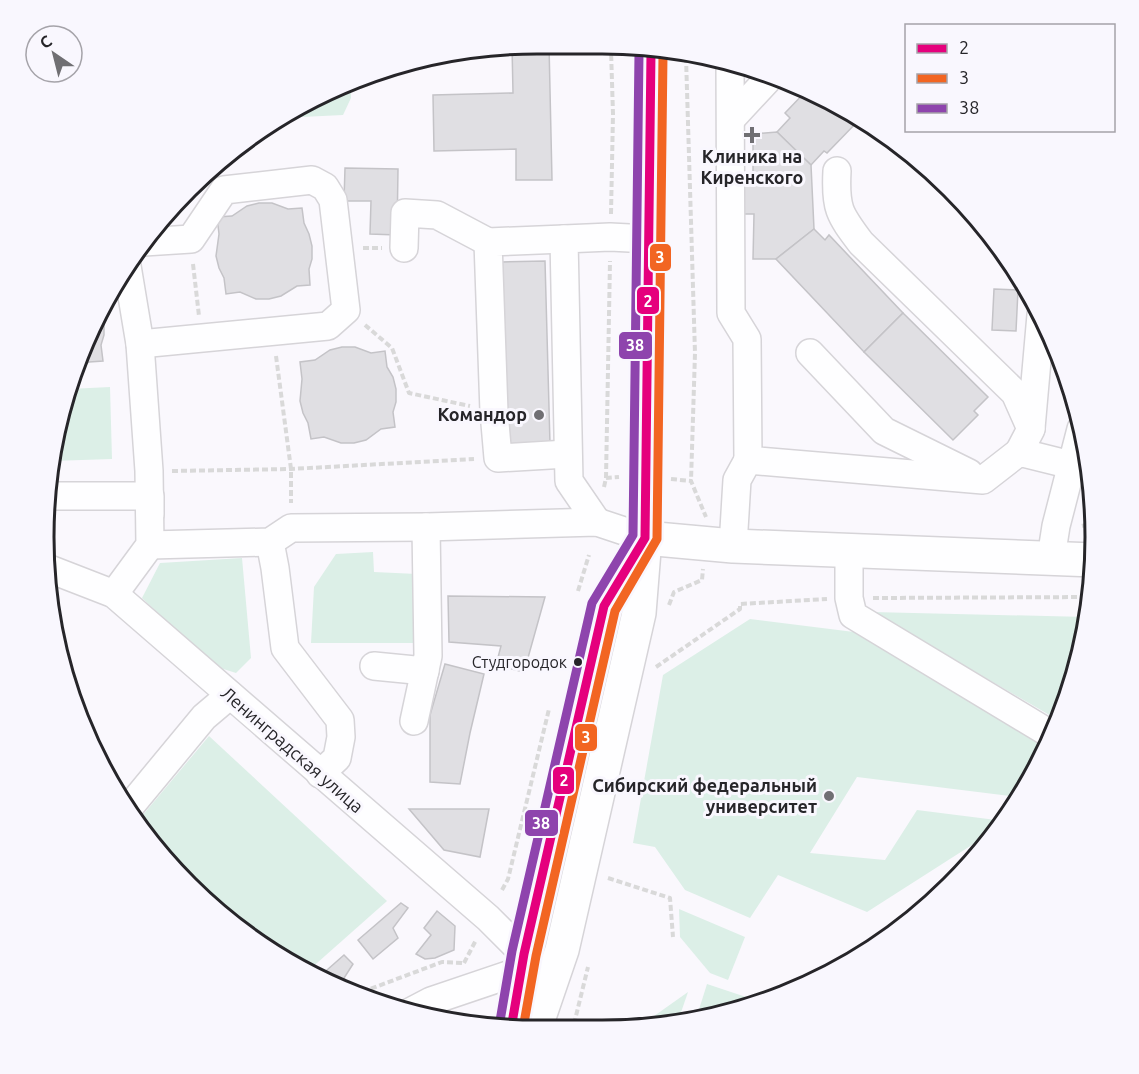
<svg xmlns="http://www.w3.org/2000/svg" width="1139" height="1074" font-family="Ubuntu,sans-serif">
	<rect width="100%" height="100%" fill="#faf8fd"/>
	<g fill="#dcefe7">
		<path d="M351 83V98L343 115 281 118 319 94Z"/>
		<path d="M110 387 112 459 52 461 60 409 69 389Z"/>
		<path d="M373 552 374 572 417 574 418 643H311L314 587 336 554Z"/>
		<path d="M242 558 251 658 236 673 214 666 142 598 160 563Z"/>
		<path d="M872 612 1087 617 1079 664 1058 720Z"/>
		<path d="M750 619 862 633 1047 749 1019 797 857 777 810 853 885 860 917 810 1004 821 1000 827 867 912 778 875 750 918 685 890 655 847 633 843 663 675Z"/>
		<path d="M209 736 387 901 308 971 263 947 166 863 137 822Z"/>
		<path d="M679 909 745 937 728 980 710 973 680 937Z"/>
		<path d="M707 984 746 997 720 1014 696 1019Z"/>
		<path d="M688 992 677 1024 667 1026H640Z"/>
	</g>
	<g fill="#e0dfe3" stroke="#c4c3c7" stroke-width="1.5">
		<path d="M537 44 549 45 552 180H516V149L434 151 433 95 513 93 512 46Z"/>
		<path d="M807 90 821 95 860 119 827 153 824 151 811 165 777 132 790 118 785 113Z"/>
		<path d="M777 132 811 165 814 229 776 259H753L754 214H744V182H753V134Z"/>
		<path d="M345 168 398 169 397 235 370 234 371 201H344Z"/>
		<path d="M259 203H272L288 209 302 208 304 223 309 234 312 246V259L309 269 310 285 297 286 281 296 269 299H256L240 292 226 294 224 278 219 268 216 256 219 234 217 217 232 216 247 206Z"/>
		<path d="M814 229 825 240 829 235 903 313 864 352 776 259Z"/>
		<path d="M545 261 550 444 508 446 502 262Z"/>
		<path d="M994 289 1018 290 1016 331 992 330Z"/>
		<path d="M101 310 104 322V335L101 345 103 361 89 362 76 371Z"/>
		<path d="M903 313 988 397 974 411 978 415 953 440 864 352Z"/>
		<path d="M342 347H355L371 353 385 351 387 367 393 377 396 389V402L393 412 395 427 381 429 366 440 354 443H341L324 437 311 439 308 423 303 413 300 401 302 379 300 362 315 360 330 350Z"/>
		<path d="M448 596 545 597 524 672 496 665 501 646 449 642Z"/>
		<path d="M445 664 484 674 470 733 460 784 430 782V715Z"/>
		<path d="M409 809H489L480 857 444 850Z"/>
		<path d="M401 903 408 908 393 928 398 938 373 959 358 940Z"/>
		<path d="M437 911 455 926 454 950 435 958 425 959 416 954 431 935 424 928Z"/>
		<path d="M344 955 353 964 344 978 350 987 342 990 319 977Z"/>
	</g>
	<g fill="none" stroke-linecap="round" stroke-linejoin="round">
		<defs>
			<g id="minor">
				<path d="M730 60 731 313 747 339 748 460 983 480 1019 452 1071 465"/>
				<path d="M731 119 771 76"/>
				<path d="M837 171C835 208 839 214 861 243L1015 393 1031 429 1019 452"/>
				<path d="M564 239 488 242 494 412 498 458 567 454"/>
				<path d="M404 248 405 213 437 215 488 242"/>
				<path d="M140 344 328 326 346 310 333 200 325 187 312 180 224 190 191 239 144 242"/>
				<path d="M810 353 884 431 969 473"/>
				<path d="M1031 428 1041 315"/>
				<path d="M46 496H150V514"/>
				<path d="M597 522 569 481 564 239 610 237 649 239"/>
				<path d="M270 542 275 568 285 648 340 720 341 737 337 758 320 774"/>
				<path d="M150 545 270 542 291 528 426 527 597 522 645 538"/>
				<path d="M733 546 737 480 748 460"/>
				<path d="M849 551V598L853 615 1052 735"/>
				<path d="M1051 558 1056 526 1081 429"/>
				<path d="M47 568 114 594 488 918 524 954"/>
				<path d="M114 594 150 545 149 471 140 344 127 266"/>
				<path d="M374 666 425 671"/>
				<path d="M414 721 428 656 426 527"/>
				<path d="M128 809 204 717 230 695"/>
				<path d="M410 1012 431 1001 520 971"/>
			</g>
			<g id="major">
				<path d="M645 538 733 546 1094 560"/>
				<path d="M512 1023 524 954 604 606 641 545"/>
				<path d="M537 1023 562 950 639 613 645 538 651 53"/>
			</g>
		</defs>
		<use href="#minor" stroke="#d6d4d8" stroke-width="30"/>
		<use href="#major" stroke="#d6d4d8" stroke-width="36"/>
		<g stroke="#d9d9d9" stroke-width="4" stroke-dasharray="6 3" stroke-linecap="butt">
			<path d="M686 57 695 353 691 481"/>
			<path d="M611 214 613 114 611 50"/>
			<path d="M363 248H382"/>
			<path d="M193 264 199 316"/>
			<path d="M365 325 392 348 409 393 470 406"/>
			<path d="M276 356 291 469V503"/>
			<path d="M172 471 291 469 474 459"/>
			<path d="M606 478 610 261"/>
			<path d="M671 479 691 481 706 517"/>
			<path d="M604 487 606 478 619 477"/>
			<path d="M1082 526 1093 523"/>
			<path d="M578 591 589 555"/>
			<path d="M873 598 1090 597"/>
			<path d="M669 605 674 592 702 580 703 569"/>
			<path d="M656 667 740 609V604L827 599"/>
			<path d="M608 878 670 898 673 937"/>
			<path d="M502 890 508 879 549 709"/>
			<path d="M464 963 476 940"/>
			<path d="M354 995 442 962 464 963"/>
			<path d="M574 1024 588 967"/>
		</g>
		<use href="#minor" stroke="#fefeff" stroke-width="27"/>
		<use href="#major" stroke="#fefeff" stroke-width="33"/>
		<defs>
			<path id="bus-1" d="M512 1023 524 954 604 606 645 538 651 53"/>
			<path id="bus-2" d="M524 1023 536 956 615 611 657 539 663 55"/>
			<path id="bus-3" d="M500 1021 512 951 592 603 633 535 639 53"/>
		</defs>
		<use href="#bus-1" stroke="#f9f7fe" stroke-width="14"/>
		<use href="#bus-2" stroke="#f9f7fe" stroke-width="14"/>
		<use href="#bus-3" stroke="#f9f7fe" stroke-width="14"/>
		<use href="#bus-1" stroke="#e5007d" stroke-width="9"/>
		<use href="#bus-2" stroke="#f26522" stroke-width="9"/>
		<use href="#bus-3" stroke="#8e44ad" stroke-width="9"/>
	</g>
	<g fill="#706f73" stroke="#f9f7fe" stroke-width="2">
		<path d="M749 126h6v6h6v6h-6v6h-6v-6h-6v-6h6z"/>
		<circle cx="539" cy="415" r="6"/>
		<circle cx="829" cy="796" r="6"/>
	</g>
	<circle fill="#262529" stroke="#f9f7fe" stroke-width="2" cx="578" cy="662" r="5"/>
	<g text-anchor="middle" stroke-width="6" stroke-linejoin="round" paint-order="stroke">
		<g font-size="16" fill="#262529" stroke="#f9f7fe" text-anchor="end">
			<text x="567" y="668">Студгородок</text>
		</g>
		<g font-size="18" font-weight="bold" fill="#262529" stroke="#f9f7fe" text-anchor="end">
			<text x="752" y="163" text-anchor="middle">Клиника на<tspan x="752" dy="21">Киренского</tspan></text>
			<text x="527" y="421">Командор</text>
			<text x="817" y="792">Сибирский федеральный<tspan x="817" dy="21">университет</tspan></text>
		</g>
		<g font-size="18" fill="#262529" stroke="#f9f7fe">
			<text transform="translate(292 750) rotate(41)" y="6">Ленинградская улица</text>
		</g>
	</g>
	<path d="M0 0H1139V1074H0ZM537 54H602A483 483 0 0 1 1085 537V537A483 483 0 0 1 602 1020H537A483 483 0 0 1 54 537V537A483 483 0 0 1 537 54Z" fill="#f9f7fe" fill-rule="evenodd"/>
	<path fill="none" stroke="#262529" stroke-width="3" d="M537 54H602A483 483 0 0 1 1085 537V537A483 483 0 0 1 602 1020H537A483 483 0 0 1 54 537V537A483 483 0 0 1 537 54Z"/>
	<g stroke="#f9f7fe" stroke-width="2">
		<rect x="649" y="243" width="23" height="29" rx="6" fill="#f26522"/>
		<rect x="636" y="286" width="24" height="29" rx="6" fill="#e5007d"/>
		<rect x="618" y="331" width="35" height="29" rx="6" fill="#8e44ad"/>
		<rect x="574" y="723" width="24" height="29" rx="6" fill="#f26522"/>
		<rect x="552" y="766" width="23" height="29" rx="6" fill="#e5007d"/>
		<rect x="524" y="809" width="35" height="28" rx="6" fill="#8e44ad"/>
	</g>
	<g font-size="16" text-anchor="middle" font-weight="bold" fill="#fff">
		<text x="660" y="263">3</text>
		<text x="648" y="307">2</text>
		<text x="635" y="351">38</text>
		<text x="586" y="743">3</text>
		<text x="564" y="786">2</text>
		<text x="541" y="829">38</text>
	</g>
	<rect x="905" y="24" width="210" height="108" fill="#f9f7fe" stroke="#a5a3a9" stroke-width="1.5"/>
	<rect x="917" y="44" width="30" height="9" fill="#e5007d" stroke="#a5a3a9" stroke-width="1.5"/>
	<text x="959" y="54" font-size="18" fill="#262529">2</text>
	<rect x="917" y="74" width="30" height="9" fill="#f26522" stroke="#a5a3a9" stroke-width="1.5"/>
	<text x="959" y="84" font-size="18" fill="#262529">3</text>
	<rect x="917" y="104" width="30" height="9" fill="#8e44ad" stroke="#a5a3a9" stroke-width="1.5"/>
	<text x="959" y="114" font-size="18" fill="#262529">38</text>
	<g transform="translate(54 54) rotate(325)"><circle r="28" fill="#f9f7fe" stroke="#a5a3a9" stroke-width="1.5"/>
	<path d="M0-4.5L10 22L0 15L-10 22Z" fill="#706f73"/>
	<text y="-9" font-size="16" font-weight="bold" text-anchor="middle" fill="#262529">С</text>
	</g>
</svg>
